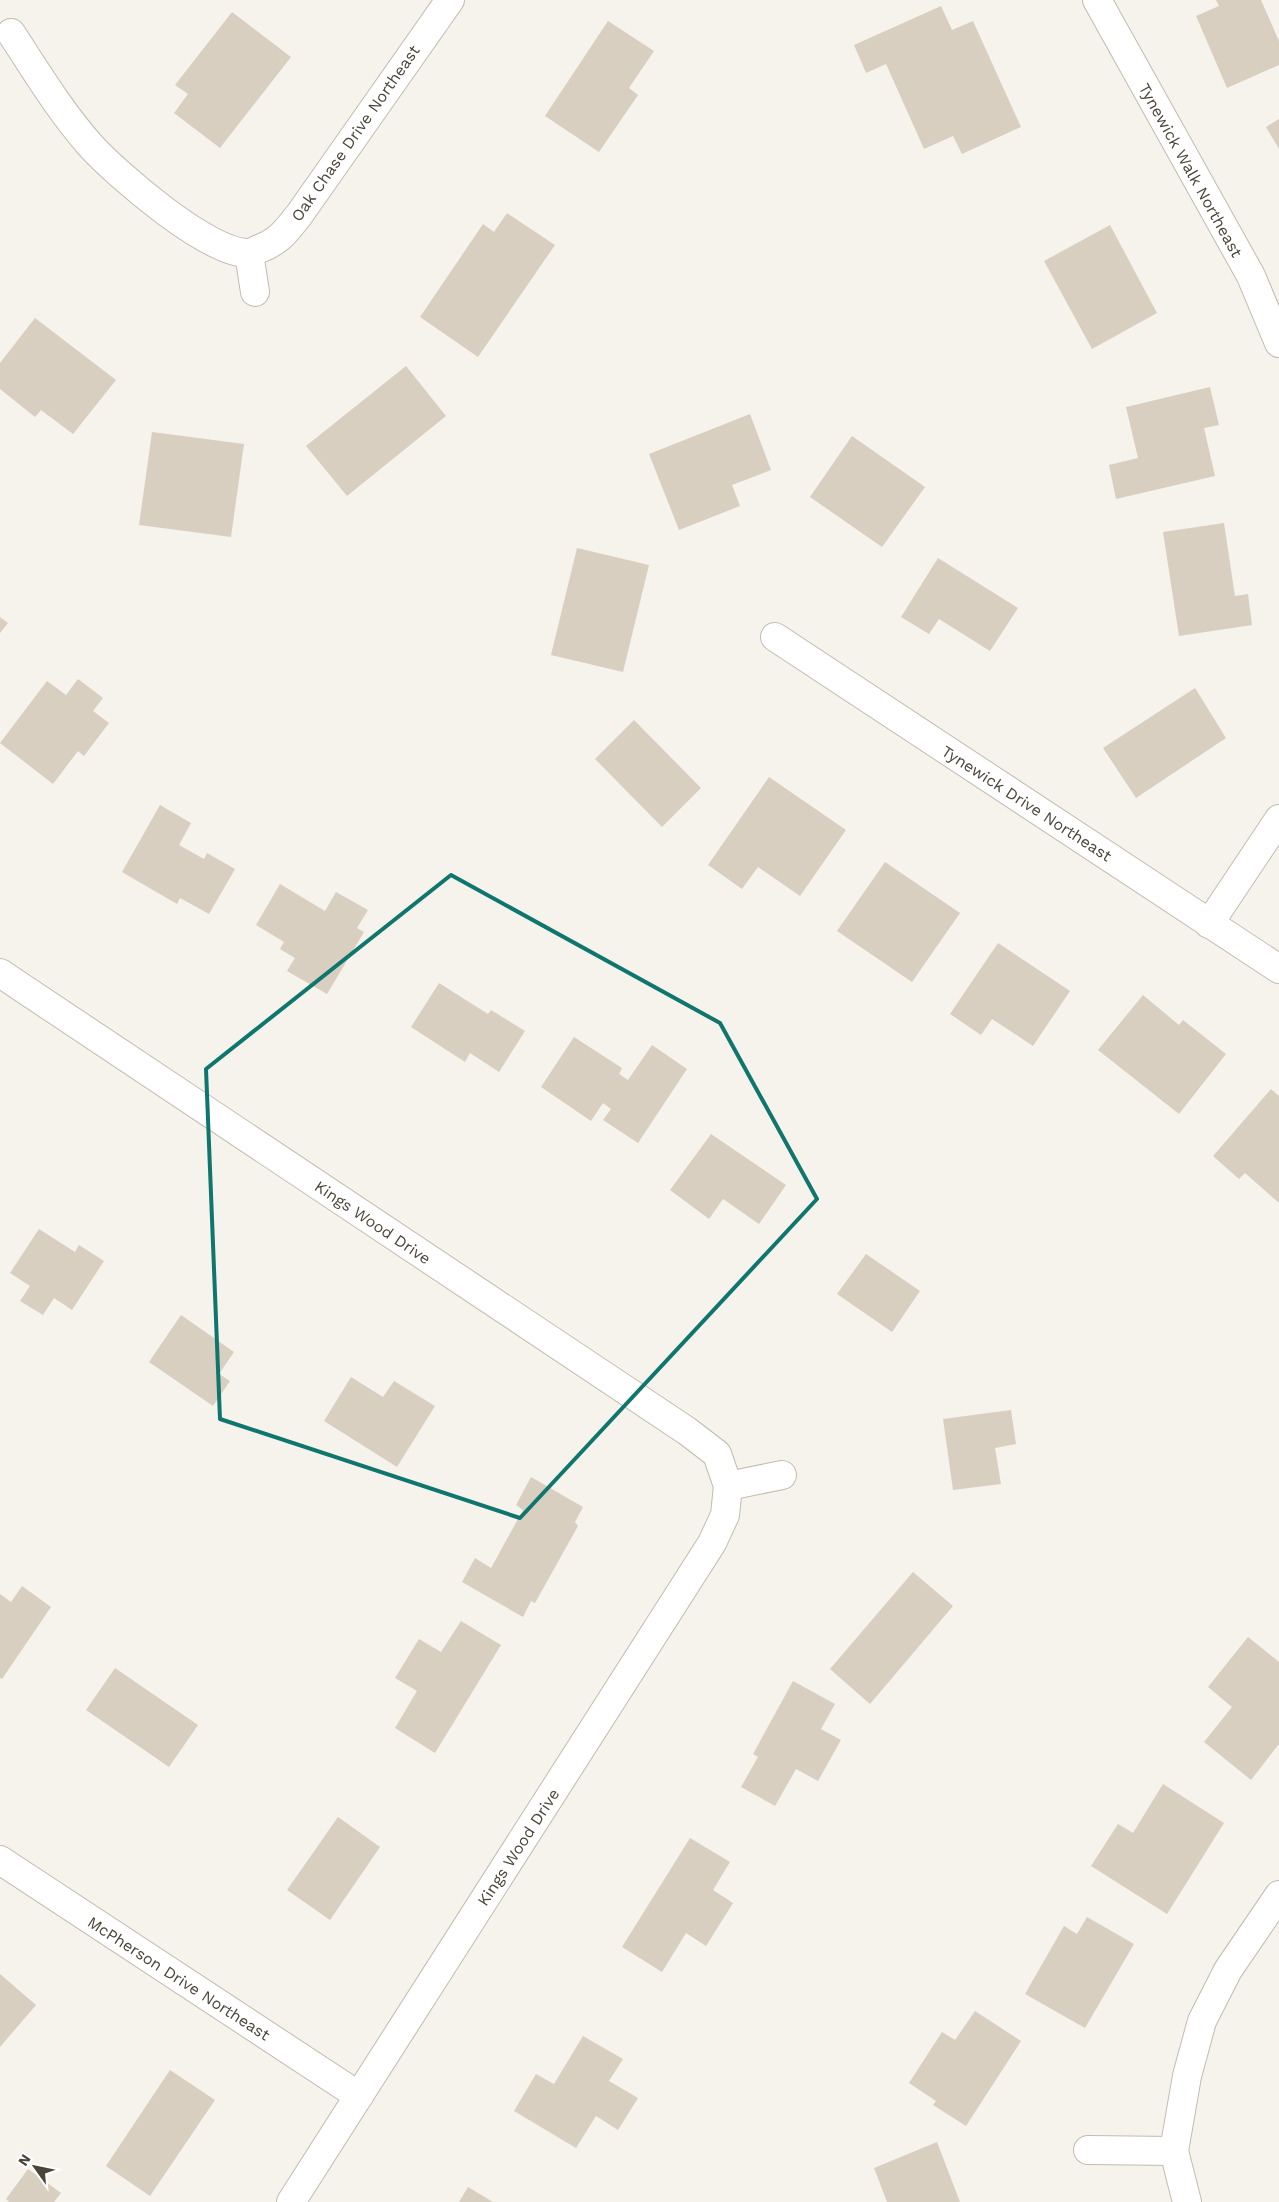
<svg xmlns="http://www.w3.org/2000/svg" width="1279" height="2202" font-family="'Work Sans',sans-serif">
	<rect width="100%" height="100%" fill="#f6f3ec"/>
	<g fill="#d8cfc1">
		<path d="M1216 0H1261L1279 41V65L1227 88 1196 16 1219 6Z"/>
		<path d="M941 6 952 30 973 21 1021 127 962 154 953 136 924 149 886 64 866 73 854 45Z"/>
		<path d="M232 12 291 57 220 148 174 113 188 94 175 85Z"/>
		<path d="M608 21 654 51 629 88 638 95 599 152 545 116Z"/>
		<path d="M1279 119V149L1266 127Z"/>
		<path d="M507 213 555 245 478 357 420 317 483 224 494 232Z"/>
		<path d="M1110 225 1157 313 1092 349 1044 261Z"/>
		<path d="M35 318 116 380 73 434 41 410 35 417 0 389V363Z"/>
		<path d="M406 366 446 416 347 496 306 446Z"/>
		<path d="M1210 387 1219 425 1204 428 1215 476 1116 499 1109 465 1138 458 1126 407Z"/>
		<path d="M750 414 771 470 732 485 740 506 679 530 649 454Z"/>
		<path d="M152 432 244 444 231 537 139 525Z"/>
		<path d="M852 436 925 487 882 547 810 497Z"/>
		<path d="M1224 523 1235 596 1248 594 1252 625 1179 636 1163 532Z"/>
		<path d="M577 548 649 565 623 672 551 655Z"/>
		<path d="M938 558 1018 608 990 651 939 619 929 634 901 617Z"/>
		<path d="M0 617 8 623 0 633Z"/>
		<path d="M78 679 103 698 93 711 109 723 84 756 78 751 53 784 0 743 47 681 66 695Z"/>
		<path d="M1195 688 1226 738 1136 798 1103 748Z"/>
		<path d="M634 720 701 788 662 827 595 759Z"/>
		<path d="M769 777 846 830 800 896 758 867 742 889 708 865Z"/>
		<path d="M160 805 191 823 179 845 204 859 207 853 235 869 209 914 180 898 177 904 122 872Z"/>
		<path d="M885 862 960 913 912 982 837 931Z"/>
		<path d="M280 884 325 911 336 892 368 910 357 928 364 932 327 994 287 971 295 958 280 949 284 942 256 925Z"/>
		<path d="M998 943 1070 991 1033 1046 992 1019 981 1035 950 1014Z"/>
		<path d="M439 983 488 1014 491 1010 525 1031 499 1072 470 1053 465 1062 411 1027Z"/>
		<path d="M1143 995 1179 1025 1183 1020 1226 1054 1179 1114 1098 1050Z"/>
		<path d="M574 1037 622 1068 619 1074 628 1080 652 1045 687 1069 638 1143 603 1120 611 1109 603 1103 591 1121 541 1087Z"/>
		<path d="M1271 1089 1279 1096V1203L1245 1173 1239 1179 1213 1156Z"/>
		<path d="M711 1134 786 1185 759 1224 723 1199 709 1219 670 1190Z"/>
		<path d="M39 1229 75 1252 79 1245 104 1261 72 1310 54 1298 43 1315 20 1301 30 1286 10 1273Z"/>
		<path d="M866 1254 920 1291 892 1332 837 1294Z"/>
		<path d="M181 1315 234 1352 219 1374 230 1381 213 1406 149 1362Z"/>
		<path d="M351 1377 383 1397 394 1381 435 1406 397 1467 324 1421Z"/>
		<path d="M1011 1410 1016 1444 995 1448 1001 1484 953 1490 943 1419Z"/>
		<path d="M531 1477 583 1507 575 1522 578 1526 535 1603 531 1601 523 1617 462 1582 475 1558 491 1568 523 1510 516 1505Z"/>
		<path d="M913 1572 953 1606 870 1704 830 1669Z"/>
		<path d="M22 1586 51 1607 2 1679 0 1678V1594L11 1602Z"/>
		<path d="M461 1621 501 1645 435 1753 395 1728 417 1691 395 1678 419 1639 441 1652Z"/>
		<path d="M1248 1637 1279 1662V1744L1251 1780 1204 1742 1232 1707 1208 1687Z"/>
		<path d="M115 1668 198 1725 169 1767 86 1710Z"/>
		<path d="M793 1681 835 1704 821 1729 841 1740 818 1781 796 1769 775 1806 741 1787 758 1757 753 1754Z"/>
		<path d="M1163 1784 1224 1823 1167 1914 1091 1866 1118 1824 1133 1833Z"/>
		<path d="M338 1817 380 1847 330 1920 287 1890Z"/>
		<path d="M690 1838 730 1862 713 1890 733 1903 706 1946 686 1933 662 1972 622 1947Z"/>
		<path d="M1087 1917 1134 1944 1085 2028 1025 1994 1064 1926 1077 1934Z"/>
		<path d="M0 1974 36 2005 0 2047Z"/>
		<path d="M975 2011 1021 2041 966 2126 933 2105 936 2101 909 2083 942 2032 955 2040Z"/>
		<path d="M583 2036 623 2059 609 2081 638 2098 618 2130 596 2116 576 2148 514 2111 536 2074 554 2084Z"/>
		<path d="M170 2070 215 2100 150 2196 106 2166Z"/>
		<path d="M937 2142 960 2202H887L874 2168Z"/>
		<path d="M28 2169 61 2193 54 2202H9L6 2199Z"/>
		<path d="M468 2187 493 2202H459Z"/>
	</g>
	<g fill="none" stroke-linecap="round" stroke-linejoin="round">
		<defs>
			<g id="street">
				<path d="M1097 0 1251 276 1279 343"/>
				<path d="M11 33C36 71 60 111 90 145 117 175 210 255 249 253 252 253 256 250 259 249 280 241 285 232 299 215L450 0"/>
				<path d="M249 253 255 292"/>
				<path d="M775 637 1279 969"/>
				<path d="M1209 924 1279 819"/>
				<path d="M0 973 687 1431 717 1454 728 1486 725 1515 712 1543 291 2202"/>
				<path d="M728 1486 782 1475"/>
				<path d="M0 1860 359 2096"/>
				<path d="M1088 2150 1174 2151"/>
				<path d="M1187 2202 1174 2151 1187 2076 1202 2021 1228 1970 1279 1895"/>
			</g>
		</defs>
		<use href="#street" stroke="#c2bbae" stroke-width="30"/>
		<use href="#street" stroke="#fff" stroke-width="28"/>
	</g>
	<path fill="none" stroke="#0f766e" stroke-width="4" stroke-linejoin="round" d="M451 875 720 1023 817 1199 520 1518 220 1419 206 1069Z"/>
	<g text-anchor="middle" stroke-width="4.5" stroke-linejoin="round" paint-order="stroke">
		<g font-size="16" fill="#4b4439" stroke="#fff">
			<text transform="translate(355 133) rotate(-55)" y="6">Oak Chase Drive Northeast</text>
			<text transform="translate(1191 170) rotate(61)" y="6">Tynewick Walk Northeast</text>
			<text transform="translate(1027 803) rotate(33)" y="6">Tynewick Drive Northeast</text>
			<text transform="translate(373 1222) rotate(34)" y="6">Kings Wood Drive</text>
			<text transform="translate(518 1847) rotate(-57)" y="6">Kings Wood Drive</text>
			<text transform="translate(179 1978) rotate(33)" y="6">McPherson Drive Northeast</text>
		</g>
	</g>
	<g transform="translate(35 2167) rotate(303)" stroke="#ffffff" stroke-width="4" paint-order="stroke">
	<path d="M0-4L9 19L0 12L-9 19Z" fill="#4b4439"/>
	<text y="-8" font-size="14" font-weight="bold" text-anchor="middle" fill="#4b4439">N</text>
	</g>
</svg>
